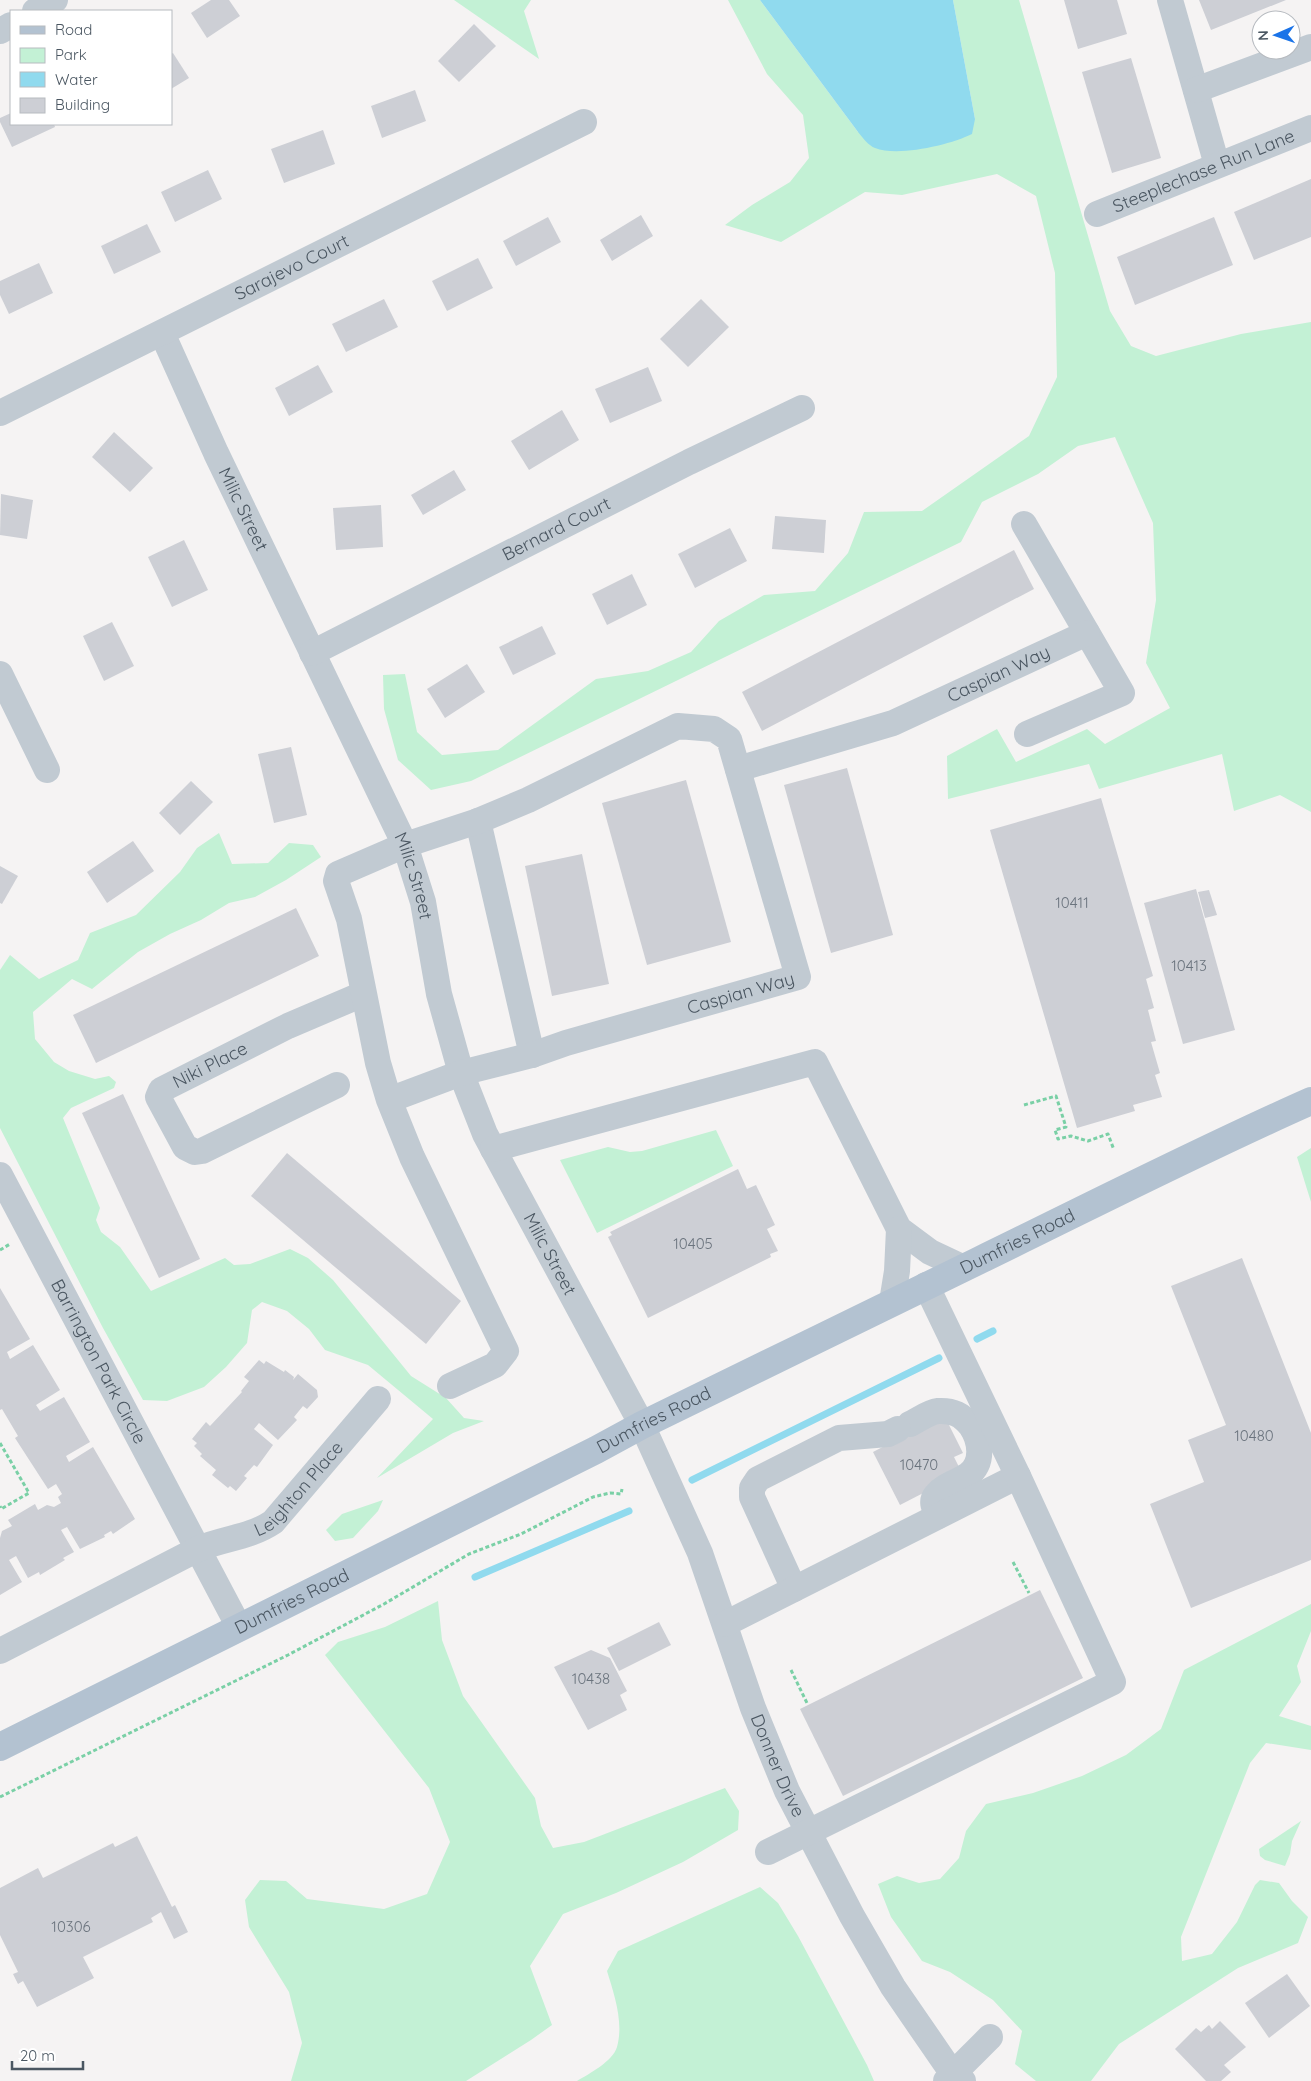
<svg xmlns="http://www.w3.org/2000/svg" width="1311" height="2081" font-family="Quicksand,sans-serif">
	<rect width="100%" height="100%" fill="#f5f3f3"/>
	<g fill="#c3f1d5">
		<path d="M454 0H531L524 11 539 59Z"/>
		<path d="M728 0H760L858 132 975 119 953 0H1019L1110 311 1131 346 1156 356 1241 334 1311 322V812L1280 795 1234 811 1222 754 1099 789 1089 764 948 799 947 756 997 729 1016 762 1087 729 1105 744 1170 708 1146 663 1156 600 1153 523 1115 437 1078 446 1038 474 982 502 961 542 471 781 431 790 398 760 384 709 383 675 405 674 417 732 442 755 498 750 596 679 648 671 691 652 719 621 764 595 815 591 848 553 864 512 922 511 1029 436 1057 377 1055 273 1036 196 997 174 902 195 865 192 781 242 725 225 752 205 790 182 809 158 803 115 767 74Z"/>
		<path d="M219 833 232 864 268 863 289 843 313 845 321 857 286 880 255 897 229 903 201 920 170 934 138 952 92 989 72 979 33 1012 35 1039 54 1062 69 1071 95 1079 109 1076 116 1082 114 1088 71 1108 63 1118 100 1208 96 1220 101 1232 120 1247 151 1291 225 1258 234 1265 250 1264 290 1249 308 1258 333 1280 411 1376 446 1398 464 1418 484 1421 453 1433 377 1478 433 1419 368 1365 325 1350 309 1329 287 1311 262 1302 252 1310 247 1343 226 1367 204 1387 167 1401 143 1400 103 1328 0 1128V970L10 955 39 979 78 960 90 933 136 915 180 872 197 848Z"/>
		<path d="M716 1130 733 1166 597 1233 560 1160 608 1147 630 1152 642 1151Z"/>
		<path d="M1311 1148V1202L1297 1157Z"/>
		<path d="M383 1500 378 1511 353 1538 335 1541 326 1530 342 1514Z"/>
		<path d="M438 1601 442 1640 463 1696 535 1798 541 1826 553 1848 584 1842 725 1788 739 1811 738 1830 683 1862 616 1893 563 1914 530 1966 552 2025 531 2040 466 2081H291L302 2043 289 1992 249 1927 245 1900 260 1880 286 1881 307 1899 384 1909 427 1894 450 1842 429 1788 325 1655 338 1642 385 1627Z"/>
		<path d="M1311 1604V1631L1297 1666 1301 1682 1279 1716 1311 1726V1750L1266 1743 1250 1763 1181 1937 1182 1961 1212 1954 1237 1922 1255 1885 1260 1880 1279 1883 1292 1901 1308 1917 1298 1943 1238 1968 1119 2044 1091 2081H1036L1015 2064 1022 2031 993 2000 950 1972 922 1961 891 1917 878 1884 897 1876 919 1883 940 1879 959 1858 966 1831 986 1804 1033 1793 1082 1776 1126 1755 1161 1729 1184 1670Z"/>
		<path d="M1301 1821 1292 1841 1290 1854 1285 1866 1265 1860 1260 1856 1259 1849Z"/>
		<path d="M760 1887 778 1903 798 1936 867 2065 874 2081H577C589 2074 613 2061 617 2047 624 2022 614 1994 607 1971L618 1951Z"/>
	</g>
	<path fill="#90daee" d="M760 0H953L975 119 972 134C950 145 898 157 875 148 869 146 862 137 858 132Z"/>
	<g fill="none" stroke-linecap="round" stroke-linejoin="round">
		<g stroke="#90daee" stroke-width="7">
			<path d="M977 1339 993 1331"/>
			<path d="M692 1480 939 1358"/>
			<path d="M475 1577 629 1511"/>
		</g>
	</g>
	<g fill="#cdcfd5">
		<path d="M211 0H229L240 16 207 38 191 13Z"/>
		<path d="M1064 0H1117L1127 34 1078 49Z"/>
		<path d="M1199 0H1286L1211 30Z"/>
		<path d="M474 24 496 46 459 82 438 61Z"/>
		<path d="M173 53 189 78 171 89V54Z"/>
		<path d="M1131 58 1161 158 1112 173 1082 72Z"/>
		<path d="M415 90 426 121 382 138 371 106Z"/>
		<path d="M11 113V124H54L55 127 12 147 0 122V118Z"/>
		<path d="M323 130 335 164 284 183 271 149Z"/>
		<path d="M208 170 222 199 175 222 161 192Z"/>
		<path d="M1311 179V237L1254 260 1234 212Z"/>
		<path d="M641 215 653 236 612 261 600 240Z"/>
		<path d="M548 217 561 242 516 266 503 241Z"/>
		<path d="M1214 217 1233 265 1135 305 1117 257Z"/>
		<path d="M147 224 161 252 114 274 101 246Z"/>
		<path d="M478 258 493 288 447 311 432 281Z"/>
		<path d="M39 263 53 293 9 314 0 295V281Z"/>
		<path d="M384 299 398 327 346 352 332 324Z"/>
		<path d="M701 299 729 327 688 367 660 339Z"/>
		<path d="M318 365 333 392 289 416 275 388Z"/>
		<path d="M648 367 662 401 610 423 595 389Z"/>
		<path d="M562 410 579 440 529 470 511 441Z"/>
		<path d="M114 432 153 468 130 492 92 457Z"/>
		<path d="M454 470 466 490 423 515 411 495Z"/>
		<path d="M1 494 33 500 27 539 0 535Z"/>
		<path d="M381 505 383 547 336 550 333 508Z"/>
		<path d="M775 516 826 520 824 553 772 549Z"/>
		<path d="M730 528 747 561 695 588 678 554Z"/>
		<path d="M184 540 208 590 172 607 148 557Z"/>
		<path d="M1014 550 1034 589 762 731 742 692Z"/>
		<path d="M632 574 647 605 607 625 592 594Z"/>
		<path d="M112 622 134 666 104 681 83 636Z"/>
		<path d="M542 626 556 654 513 675 499 647Z"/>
		<path d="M467 664 485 692 445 718 427 689Z"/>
		<path d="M291 747 307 815 274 823 258 754Z"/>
		<path d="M847 768 893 935 831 953 784 785Z"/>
		<path d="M686 780 731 942 647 965 602 803Z"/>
		<path d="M191 781 213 802 180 835 159 813Z"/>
		<path d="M1101 798 1153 976 1146 979 1154 1008 1148 1010 1156 1041 1151 1042 1160 1073 1155 1075 1162 1097 1133 1105 1135 1111 1077 1128 990 830Z"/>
		<path d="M133 841 154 871 107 903 87 872Z"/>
		<path d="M582 854 609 984 552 996 525 866Z"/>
		<path d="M0 866 18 876 2 904 0 903Z"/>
		<path d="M1196 889 1235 1030 1183 1044 1144 903Z"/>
		<path d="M1209 890 1217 915 1205 918 1198 892Z"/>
		<path d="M296 908 319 956 96 1063 73 1015Z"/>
		<path d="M123 1094 200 1259 159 1278 82 1113Z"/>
		<path d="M287 1153 461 1301 426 1344 251 1196Z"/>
		<path d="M738 1169 747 1189 756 1185 775 1225 767 1229 778 1251 770 1254 771 1257 648 1318 608 1237 612 1235 610 1232Z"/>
		<path d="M1242 1258 1311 1433V1560L1191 1608 1150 1504 1204 1482 1188 1440 1226 1425 1171 1286Z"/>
		<path d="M0 1288 30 1339 7 1352 10 1359 33 1345 60 1390 36 1405 40 1411 64 1397 90 1442 66 1456 69 1462 93 1447 135 1519 113 1534 111 1531 104 1535 105 1537 80 1549 67 1527 61 1530 74 1552 63 1558 65 1560 40 1575 39 1572 28 1578 16 1556 9 1560 22 1582 0 1595V1538L2 1531 12 1526 8 1520 35 1504 38 1510 47 1505 54 1507 61 1503 58 1497 62 1494 56 1484 48 1489 15 1438 18 1436 2 1409 0 1410Z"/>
		<path d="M259 1360 264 1364 266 1361 284 1372 285 1370 294 1377 293 1380 298 1374 317 1390 318 1397 307 1409 303 1406 294 1417 297 1420 278 1440 259 1423 254 1429 273 1445 257 1467 254 1465 244 1476 247 1478 236 1491 230 1486 228 1488 212 1475 216 1470 200 1456 202 1454 194 1446 197 1443 192 1439 206 1422 210 1426 242 1392 241 1391 249 1381 244 1377Z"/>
		<path d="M946 1419 963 1453 954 1457 962 1473 900 1505 873 1452 902 1437Z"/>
		<path d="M1040 1590 1083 1678 843 1796 800 1709Z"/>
		<path d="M659 1622 671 1645 619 1671 607 1648Z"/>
		<path d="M591 1650 610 1658 627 1691 620 1695 627 1710 588 1730 554 1667Z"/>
		<path d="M137 1836 172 1907 175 1905 188 1932 174 1939 161 1912 151 1918 153 1922 83 1957 94 1978 37 2007 23 1981 18 1984 13 1974 18 1972 0 1935V1888L38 1868 43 1878 113 1843 115 1847Z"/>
		<path d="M1287 1974 1310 2006 1269 2038 1245 2003Z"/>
		<path d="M1220 2021 1246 2047 1224 2065 1231 2072 1221 2081H1206L1175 2049 1196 2028 1201 2032 1209 2025 1212 2029Z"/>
	</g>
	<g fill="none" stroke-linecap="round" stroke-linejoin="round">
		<g stroke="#7ad0a6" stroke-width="3" stroke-dasharray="4 2.5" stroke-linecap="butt">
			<path d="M1024 1105 1056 1096 1066 1127 1055 1130 1058 1139 1071 1136 1088 1141 1108 1134 1114 1150"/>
			<path d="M0 1250 10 1244"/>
			<path d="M0 1443 29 1493 1 1509 0 1506"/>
			<path d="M1013 1562 1029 1593"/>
			<path d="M791 1670 807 1703"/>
			<path d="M0 1797 288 1655 384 1604 469 1554 521 1534 593 1497 610 1493 621 1494 622 1489"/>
		</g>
		<g stroke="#c1cad2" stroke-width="26">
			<path d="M1170 0 1217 165"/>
			<path d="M35 11 55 0"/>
			<path d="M0 31 11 25"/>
			<path d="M1196 90 1311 47"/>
			<path id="s1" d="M1097 214 1311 128"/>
			<path id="s2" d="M162 333 216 453 405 845 423 902 439 994 461 1073 485 1134 642 1425 700 1553 753 1708 787 1791 852 1916 893 1987 948 2067 963 2081"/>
			<path id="s3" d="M0 413 584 122"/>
			<path d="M1024 524 1122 693 1027 734"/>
			<path id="s4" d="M312 653 689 462 802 408"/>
			<path d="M0 674 47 770"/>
			<path id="s5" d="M738 769 893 723 1087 633"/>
			<path d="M478 821 532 1055"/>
			<path id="s6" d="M337 1085 202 1151 195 1152 185 1147 158 1097 161 1090 288 1026 363 994"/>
			<path id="s7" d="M389 1100 461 1073 532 1055 566 1043 798 977 729 739 714 729 678 726 528 800 478 821 405 845 338 874 336 881 349 919 378 1063 389 1100 412 1157 506 1351 495 1365 450 1386"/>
			<path d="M493 1149 815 1062 899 1229 930 1252 964 1268"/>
			<path id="s8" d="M0 1175 239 1627"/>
			<path d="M892 1302 897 1271 899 1229"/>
			<path d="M910 1424C918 1420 929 1412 938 1411 953 1410 962 1415 971 1426 981 1441 984 1463 968 1475 958 1482 944 1485 936 1495 930 1502 935 1509 938 1516"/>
			<path d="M794 1589 752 1497V1488L758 1479 839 1438 888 1434 898 1429"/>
			<path d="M725 1624 1018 1476"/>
			<path id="s9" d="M0 1651 198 1549C224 1538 249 1538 273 1522L378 1399"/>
			<path d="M768 1852 1113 1682 1018 1476 926 1285"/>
			<path d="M946 2081 990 2037"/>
		</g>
		<path stroke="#b3c2d1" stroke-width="28" id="s10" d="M0 1747 596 1450 642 1425C754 1370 866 1316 978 1261 1089 1207 1198 1151 1311 1101"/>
	</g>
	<g text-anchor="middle" stroke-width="4" stroke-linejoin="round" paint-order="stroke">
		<g font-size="15" fill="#6b747e">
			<text x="1072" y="908">10411</text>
			<text x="1189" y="971">10413</text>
			<text x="693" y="1249">10405</text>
			<text x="1254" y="1441">10480</text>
			<text x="919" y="1470">10470</text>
			<text x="591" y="1684">10438</text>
			<text x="71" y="1932">10306</text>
		</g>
		<g font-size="18" fill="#4a5661" stroke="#fff">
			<text dy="6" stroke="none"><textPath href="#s1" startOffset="115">Steeplechase Run Lane</textPath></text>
			<text dy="6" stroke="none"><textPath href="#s3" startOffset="326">Sarajevo Court</textPath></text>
			<text dy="6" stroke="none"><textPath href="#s2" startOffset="194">Milic Street</textPath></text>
			<text dy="6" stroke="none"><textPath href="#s4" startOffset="274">Bernard Court</textPath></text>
			<text dy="6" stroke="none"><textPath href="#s5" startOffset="278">Caspian Way</textPath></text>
			<text dy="6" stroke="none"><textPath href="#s2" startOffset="599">Milic Street</textPath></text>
			<text dy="6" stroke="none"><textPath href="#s7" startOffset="368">Caspian Way</textPath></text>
			<text dy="6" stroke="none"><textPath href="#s6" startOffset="288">Niki Place</textPath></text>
			<text dy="6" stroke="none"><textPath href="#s10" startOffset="1136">Dumfries Road</textPath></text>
			<text dy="6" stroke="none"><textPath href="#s2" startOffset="1004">Milic Street</textPath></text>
			<text dy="6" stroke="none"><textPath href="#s8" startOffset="211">Barrington Park Circle</textPath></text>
			<text dy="6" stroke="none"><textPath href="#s10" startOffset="731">Dumfries Road</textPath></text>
			<text dy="6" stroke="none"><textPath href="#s9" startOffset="344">Leighton Place</textPath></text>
			<text dy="6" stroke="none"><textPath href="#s10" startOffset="326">Dumfries Road</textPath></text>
			<text dy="6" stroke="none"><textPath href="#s2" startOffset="1565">Donner Drive</textPath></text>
		</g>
	</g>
	<rect x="10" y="10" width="162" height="115" fill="#ffffff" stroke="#b7bbc0"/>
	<rect x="20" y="26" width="25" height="8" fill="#b3c2d1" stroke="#b7bbc0"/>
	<text x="55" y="35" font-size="15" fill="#4a5661">Road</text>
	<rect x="20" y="48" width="25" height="15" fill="#c3f1d5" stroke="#b7bbc0"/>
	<text x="55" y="60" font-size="15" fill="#4a5661">Park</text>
	<rect x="20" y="72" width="25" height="15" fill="#90daee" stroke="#b7bbc0"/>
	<text x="55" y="85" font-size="15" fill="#4a5661">Water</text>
	<rect x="20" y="98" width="25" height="15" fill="#cdcfd5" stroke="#b7bbc0"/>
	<text x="55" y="110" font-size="15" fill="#4a5661">Building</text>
	<g transform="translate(1276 35) rotate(268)"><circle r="24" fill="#ffffff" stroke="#b7bbc0"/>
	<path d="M0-4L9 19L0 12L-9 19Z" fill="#1a73e8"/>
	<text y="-8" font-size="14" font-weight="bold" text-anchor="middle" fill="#4a5661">N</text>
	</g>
	<path d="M12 2061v8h71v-8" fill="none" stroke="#4a5661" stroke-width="2.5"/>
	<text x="20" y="2061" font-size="15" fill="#4a5661" stroke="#ffffff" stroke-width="4" paint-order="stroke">20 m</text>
</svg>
